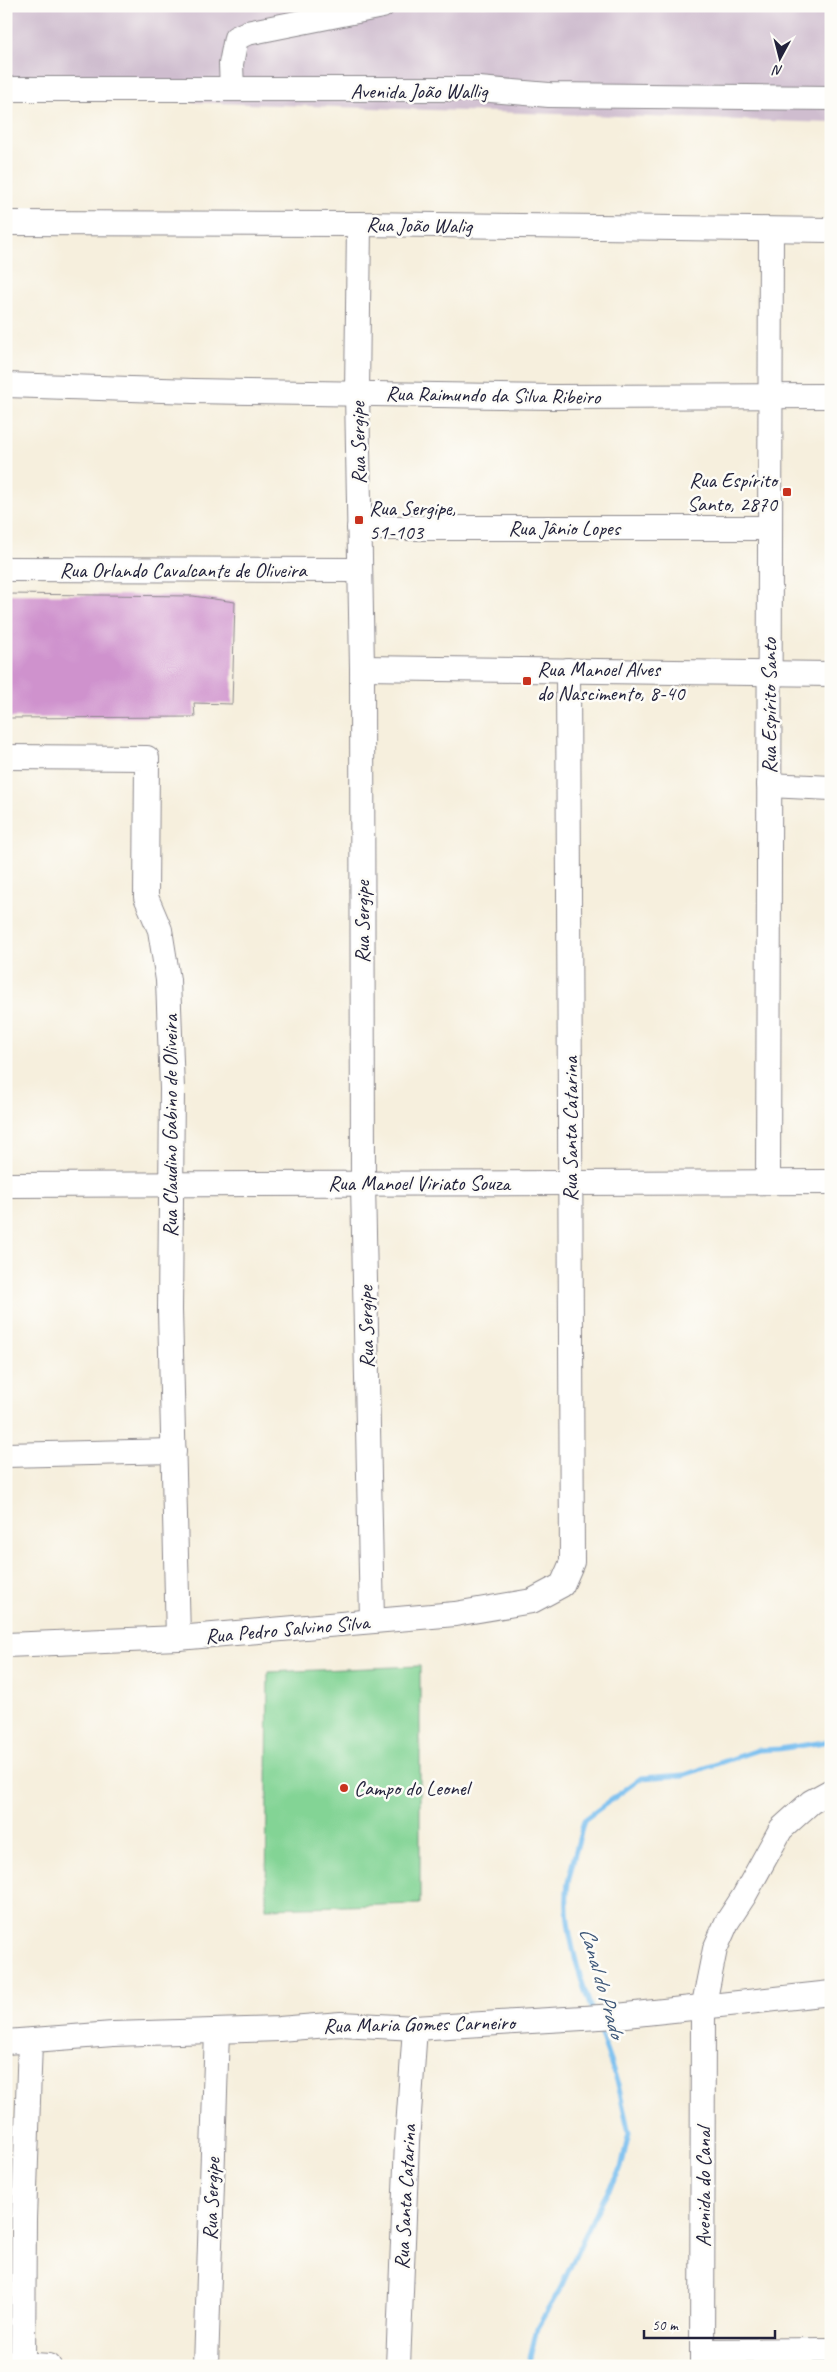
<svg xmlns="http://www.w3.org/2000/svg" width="837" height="2372" font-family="Caveat,sans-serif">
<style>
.industrial{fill:#cfbdcf}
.green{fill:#83d495;stroke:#527b68}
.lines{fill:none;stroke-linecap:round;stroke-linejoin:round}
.stream{stroke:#77beef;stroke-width:5}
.building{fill:#cf92cd}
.minor-casing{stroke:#8c888c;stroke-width:26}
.minor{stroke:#fff;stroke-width:24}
.poi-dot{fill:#c8321e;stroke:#fdfcf7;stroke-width:2}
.labels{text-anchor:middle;stroke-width:5;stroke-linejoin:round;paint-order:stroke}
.street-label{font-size:21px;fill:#22223b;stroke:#fdfcf7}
.poi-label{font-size:21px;fill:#22223b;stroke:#fdfcf7;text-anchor:start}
.water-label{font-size:22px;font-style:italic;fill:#40597a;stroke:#fdfcf7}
</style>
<rect width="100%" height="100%" fill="#fdfcf7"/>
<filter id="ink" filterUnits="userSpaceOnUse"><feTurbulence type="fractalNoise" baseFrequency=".02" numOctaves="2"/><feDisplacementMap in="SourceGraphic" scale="10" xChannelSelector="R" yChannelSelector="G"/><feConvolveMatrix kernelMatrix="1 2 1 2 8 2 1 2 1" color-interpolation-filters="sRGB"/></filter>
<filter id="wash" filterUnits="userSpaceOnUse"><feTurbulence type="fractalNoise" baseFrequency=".0096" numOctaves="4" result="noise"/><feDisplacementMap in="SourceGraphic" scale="20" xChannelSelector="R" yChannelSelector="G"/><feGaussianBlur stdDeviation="1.12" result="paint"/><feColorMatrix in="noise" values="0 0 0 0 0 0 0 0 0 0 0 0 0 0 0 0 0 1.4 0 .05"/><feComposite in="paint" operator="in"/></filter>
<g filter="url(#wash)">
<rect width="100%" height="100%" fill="#f6efdd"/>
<path class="industrial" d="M6,6H831V123L6,96Z"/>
<path class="green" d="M420,1666V1904L266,1908L268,1672Z"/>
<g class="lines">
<g class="stream">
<path d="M592,2011C579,1976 562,1921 568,1883C572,1862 579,1841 584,1820L641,1778L684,1775L758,1750L779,1749L831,1741"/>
<path d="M528,2366L537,2328L560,2289L593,2218L621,2168L629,2133L618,2084L597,2024"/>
</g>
</g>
<g id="blocks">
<path class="building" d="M6,594L193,596L235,602L232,704L194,703L195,717L6,718Z"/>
</g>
</g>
<g filter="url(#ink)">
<use href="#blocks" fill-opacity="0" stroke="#8c888c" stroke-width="1"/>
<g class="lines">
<defs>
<g id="minor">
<path d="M6,89H479L549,95L831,98"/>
<path d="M232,89L231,64L236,38L247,33L382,6"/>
<path d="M6,223L359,224L831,230"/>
<path d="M359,224L357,393L362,668L363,1184L372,1621"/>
<path d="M6,385L193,391L554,397L831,396"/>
<path d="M359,528H770"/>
<path d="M6,569L359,570"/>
<path d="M362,668L831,674"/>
<path d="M6,757L147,758L146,897L160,930L168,980L172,1089L170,1310L178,1638"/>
<path d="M769,785L831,788"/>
<path d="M768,1182L771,230"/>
<path d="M6,1185L831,1182"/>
<path d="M6,1455L174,1451"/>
<path d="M6,1645L178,1638L455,1614L532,1601L562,1585L572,1562L568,670"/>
<path d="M6,2042L113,2034L279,2029L341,2024L415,2028L617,2016L831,1993"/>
<path d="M703,2351L831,2350"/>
<path d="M6,2363L49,2366"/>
<path d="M23,2366L24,2219L30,2041"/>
<path d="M206,2366L217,2031"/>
<path d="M398,2366L407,2142L415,2028"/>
<path d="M702,2366L703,2009L715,1949L727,1922L744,1896L781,1829L811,1802L831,1791"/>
</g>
</defs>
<use href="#minor" class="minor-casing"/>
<use href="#minor" class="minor"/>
</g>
</g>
<g class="poi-dot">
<rect x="782" y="487" width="10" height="10" rx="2.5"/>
<rect x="354" y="515" width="10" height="10" rx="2.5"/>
<rect x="522" y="676" width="10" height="10" rx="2.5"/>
<circle cx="344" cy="1788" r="5"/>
</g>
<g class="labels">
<g class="street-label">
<text x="419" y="98">Avenida João Wallig</text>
<text transform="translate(419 225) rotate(1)" y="7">Rua João Walig</text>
<text transform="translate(493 395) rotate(1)" y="7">Rua Raimundo da Silva Ribeiro</text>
<text transform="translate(358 443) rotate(-91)" y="7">Rua Sergipe</text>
<text x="564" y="535">Rua Jânio Lopes</text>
<text x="183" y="577">Rua Orlando Cavalcante de Oliveira</text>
<text transform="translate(769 706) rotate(-90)" y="7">Rua Espírito Santo</text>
<text transform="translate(362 922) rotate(-90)" y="7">Rua Sergipe</text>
<text transform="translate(170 1126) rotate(-90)" y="7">Rua Claudino Gabino de Oliveira</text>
<text transform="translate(570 1129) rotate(-90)" y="7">Rua Santa Catarina</text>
<text x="419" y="1190">Rua Manoel Viriato Souza</text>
<text transform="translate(366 1327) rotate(-91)" y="7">Rua Sergipe</text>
<text transform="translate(287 1629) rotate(-5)" y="7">Rua Pedro Salvino Silva</text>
<text transform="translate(419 2024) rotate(-1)" y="7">Rua Maria Gomes Carneiro</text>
<text transform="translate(703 2187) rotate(-90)" y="7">Avenida do Canal</text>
<text transform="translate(405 2197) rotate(-87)" y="7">Rua Santa Catarina</text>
<text transform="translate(211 2199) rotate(-88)" y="7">Rua Sergipe</text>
</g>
<g class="poi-label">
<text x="777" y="487" text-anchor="end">Rua Espírito<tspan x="777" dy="24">Santo, 2870</tspan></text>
<text x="369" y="515">Rua Sergipe,<tspan x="369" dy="24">51-103</tspan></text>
<text x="537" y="676">Rua Manoel Alves<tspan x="537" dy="24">do Nascimento, 8-40</tspan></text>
<text x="354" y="1795">Campo do Leonel</text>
</g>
<g class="water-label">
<text transform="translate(603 1982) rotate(74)" y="8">Canal do Prado</text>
</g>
</g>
<rect width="837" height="2372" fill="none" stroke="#fdfcf7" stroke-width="25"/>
<g transform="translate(780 58) rotate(187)" stroke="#fdfcf7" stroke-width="4" paint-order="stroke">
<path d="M0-4L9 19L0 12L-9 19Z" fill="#22223b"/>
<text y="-8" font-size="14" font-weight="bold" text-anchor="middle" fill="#22223b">N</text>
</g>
<path d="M644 2330v8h131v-8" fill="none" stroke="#22223b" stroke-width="2.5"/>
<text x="652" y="2330" font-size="15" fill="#22223b" stroke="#fdfcf7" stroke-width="4" paint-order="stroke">50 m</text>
</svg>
